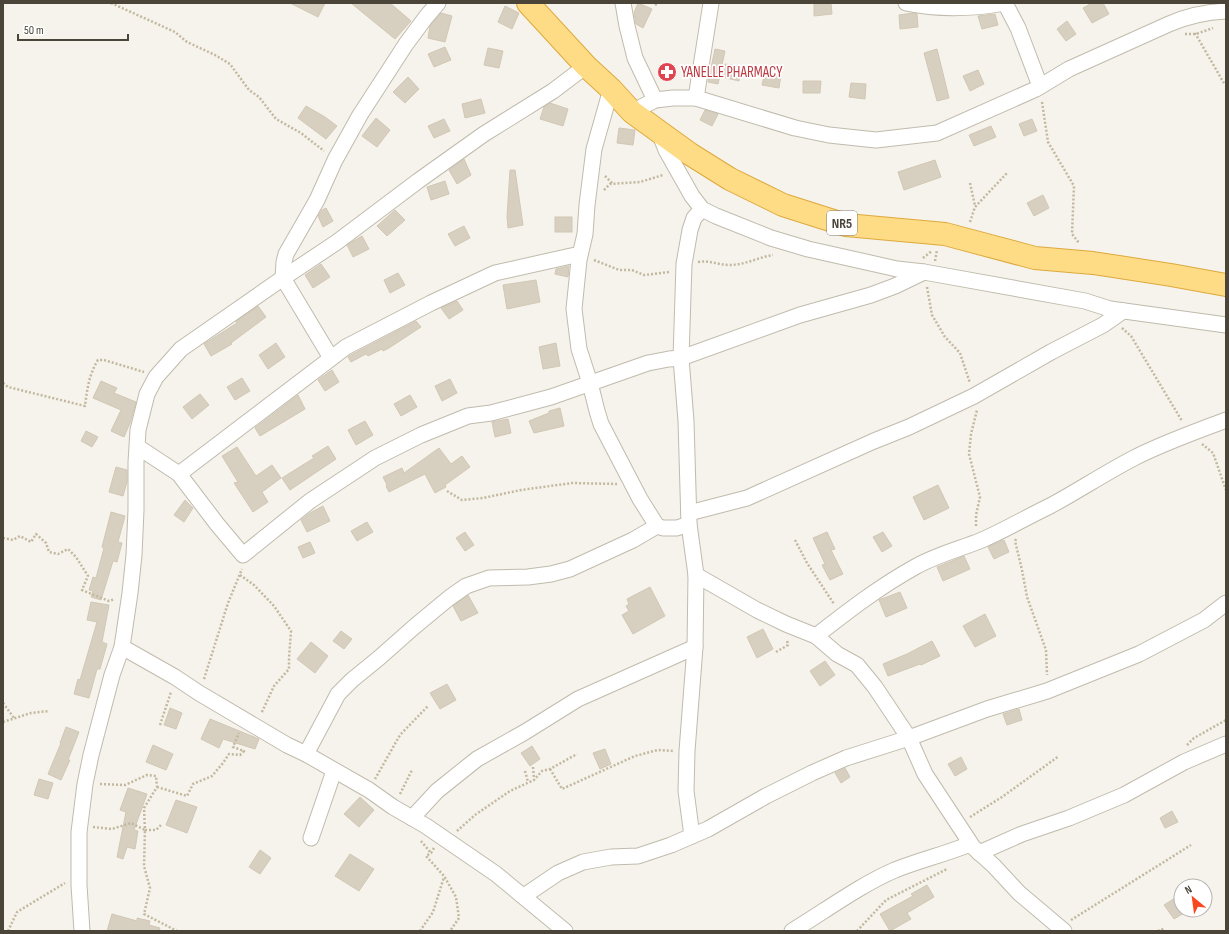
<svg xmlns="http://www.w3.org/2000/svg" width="1229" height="934" font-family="'Sofia Sans Condensed',sans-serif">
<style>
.building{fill:#d7cfc0;stroke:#d2c7b4}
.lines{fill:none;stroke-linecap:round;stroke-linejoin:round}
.minor-casing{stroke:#c1bbad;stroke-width:17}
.trunk-casing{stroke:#dea93d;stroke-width:24}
.path{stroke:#c3b89f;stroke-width:2.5;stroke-dasharray:2 2;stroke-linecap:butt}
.minor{stroke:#fff;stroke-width:15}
.trunk{stroke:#fedc86;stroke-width:22}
.labels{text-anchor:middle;stroke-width:3.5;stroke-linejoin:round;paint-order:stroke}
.shield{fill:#fff;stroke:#807c74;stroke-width:1}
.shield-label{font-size:14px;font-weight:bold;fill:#4a4439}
.health-label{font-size:15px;fill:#be3a42;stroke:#fff;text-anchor:start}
</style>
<rect width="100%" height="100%" fill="#f5f3eb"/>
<g class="building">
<path d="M290,3H325L318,17Z"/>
<path d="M351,3H390L411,21L395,39Z"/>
<path d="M638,3L652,9L643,28L636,24L634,13Z"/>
<path d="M831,3L832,14L814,16V4Z"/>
<path d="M1092,3H1103L1109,14L1092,23L1083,8Z"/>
<path d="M505,6L519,13L512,29L498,22Z"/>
<path d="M441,13L452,16L445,42L428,38L430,26Z"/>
<path d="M913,13L917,14L918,27L900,29L899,15Z"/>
<path d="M995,14L998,25L982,29L978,16Z"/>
<path d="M1067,21L1076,34L1066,41L1057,29Z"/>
<path d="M445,47L451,60L434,67L428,54Z"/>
<path d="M488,48L503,51L499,68L484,65Z"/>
<path d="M715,49L725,51L718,84L708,82Z"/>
<path d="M937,49L949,98L937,101L924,53Z"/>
<path d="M725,64L742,67L739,81L722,77Z"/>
<path d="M978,70L984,84L970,91L963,76Z"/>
<path d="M765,72L781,75L779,88L762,85Z"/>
<path d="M408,77L419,89L405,103L393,92Z"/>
<path d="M803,81H821L820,93H803Z"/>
<path d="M851,83L866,84L865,99L849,97Z"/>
<path d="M481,99L485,113L465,118L462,104Z"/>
<path d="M550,103L568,109L563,126L540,119L544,107Z"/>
<path d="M306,106L325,117L337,126L326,139L298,118Z"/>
<path d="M705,110L718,114L712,126L700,120Z"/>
<path d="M376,118L390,130L377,147L362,136Z"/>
<path d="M444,119L450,131L434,138L428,126Z"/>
<path d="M1032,119L1037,131L1024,136L1019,124Z"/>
<path d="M991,126L996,137L974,146L969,135Z"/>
<path d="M619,128L635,130L633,145L617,143Z"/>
<path d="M464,159L471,175L457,184L449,170Z"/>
<path d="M935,160L941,177L904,190L898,172Z"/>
<path d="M510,170H515L523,225L508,228L507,217Z"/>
<path d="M445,181L449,194L431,200L427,187Z"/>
<path d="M1043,195L1049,208L1034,216L1027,203Z"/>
<path d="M326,208L333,221L323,227L318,216L322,210Z"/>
<path d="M395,210L405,220L387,236L377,226Z"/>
<rect x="555" y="217" width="17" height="15"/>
<path d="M464,226L470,238L455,246L448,234Z"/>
<path d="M362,236L369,249L353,257L347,245Z"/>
<path d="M321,264L330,277L313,288L305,275Z"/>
<path d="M569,266L568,277L555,274L556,269Z"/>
<path d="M398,273L405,285L390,293L384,280Z"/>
<path d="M536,280L540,302L507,309L503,285Z"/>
<path d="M457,301L463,310L449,319L441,308Z"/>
<path d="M258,306L266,317L231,343L232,344L211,356L204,344L237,323L236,321Z"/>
<path d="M416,321L421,327L389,348L383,351L382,349L368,356L366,354L351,362L348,357L351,355Z"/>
<path d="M276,343L285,357L268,369L259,355Z"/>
<path d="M556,343L560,366L543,369L539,347Z"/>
<path d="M332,370L339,382L325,391L318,380Z"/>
<path d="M242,378L250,391L235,400L227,387Z"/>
<path d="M450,379L457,393L442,401L435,386Z"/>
<path d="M101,381L117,388L114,393L136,402L130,423L124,437L111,431L121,410L93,398Z"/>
<path d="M200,394L209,405L192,419L183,407Z"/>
<path d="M298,395L305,409L260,436L255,428Z"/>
<path d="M410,395L417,407L401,416L394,404Z"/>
<path d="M560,408L564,426L534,433L529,421L549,413V411Z"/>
<path d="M508,419L511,433L495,437L492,422Z"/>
<path d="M365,421L373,435L356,445L348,430Z"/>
<path d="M86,431L98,437L92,447L81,441Z"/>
<path d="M328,446L336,459L290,490L282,478L314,458L312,456Z"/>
<path d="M237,447L256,476L272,465L281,478L262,492L268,502L253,512L234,483L238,482L222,456Z"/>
<path d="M439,448L451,464L462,456L470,467L445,485L446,487L435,493L425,474L389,492L386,486L387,485L383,477L402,468L404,473Z"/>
<path d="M116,467L127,470V482L123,496L109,492Z"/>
<path d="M938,485L949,508L924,520L913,497Z"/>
<path d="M185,500L193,508L184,522L174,515Z"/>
<path d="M323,506L330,521L307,532L301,520L310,513Z"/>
<path d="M111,512L125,516L118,542L122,543L117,562L113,561L101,600L91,597L93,591L89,590L93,577L96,578L104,548L102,547Z"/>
<path d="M367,522L373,532L357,541L351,531Z"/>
<path d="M465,532L474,545L465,551L456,538Z"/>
<path d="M827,532L835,549L831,550L843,574L830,580L822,565L825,564L813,538Z"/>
<path d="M883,532L892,546L882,552L873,537Z"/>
<path d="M1004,540L1009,552L994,559L988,547Z"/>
<path d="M310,542L315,553L303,558L298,547Z"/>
<path d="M964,556L970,569L943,581L937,567Z"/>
<path d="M650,587L665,616L633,634L622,615L629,611L626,606L629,604L627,599Z"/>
<path d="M900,592L907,608L886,617L879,600Z"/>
<path d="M468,595L478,613L461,621L453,606Z"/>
<path d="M91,602L109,605L102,642L107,644L100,669H97L89,698L74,694L78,679L80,680L97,622L87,620Z"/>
<path d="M985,614L996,636L975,647L963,626Z"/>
<path d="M763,629L773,649L757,658L747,637Z"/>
<path d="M341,631L352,639L344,649L333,641Z"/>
<path d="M932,641L940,656L921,665L920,664L888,676L883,664L907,654Z"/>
<path d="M311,642L328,656L315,673L297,659Z"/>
<path d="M825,661L835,675L820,686L810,671Z"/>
<path d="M447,684L456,700L440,709L430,693Z"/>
<path d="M170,708L182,713L176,729L164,725Z"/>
<path d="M1019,709L1022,720L1007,725L1003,714Z"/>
<path d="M210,719L259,739L255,749L223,739L219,748L201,739Z"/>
<path d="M66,727L79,732L68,760H70L61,780L48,774L61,743H60Z"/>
<path d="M153,745L173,754L166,770L146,762Z"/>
<path d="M532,746L540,759L530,766L521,753Z"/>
<path d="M605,749L611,764L600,769L593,753Z"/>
<path d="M961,757L967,769L955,776L948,764Z"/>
<path d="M845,768L850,777L841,783L835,773Z"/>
<path d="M39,779L53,783L48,799L34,795Z"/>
<path d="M128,788L147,794L134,830L138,831L135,849L127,847L123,859L117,857L126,812L120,810Z"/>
<path d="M360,797L374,810L359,827L344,814Z"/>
<path d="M176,800L197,807L187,833L166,825Z"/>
<path d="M1172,811L1178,822L1165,828L1160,818Z"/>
<path d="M260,850L271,858L260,874L249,867Z"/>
<path d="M350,854L374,869L359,891L335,876Z"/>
<path d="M927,885L934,897L907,913L911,919L890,931L880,914L913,896L911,894Z"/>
<path d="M1175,898L1184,913L1174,919L1164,905Z"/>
<path d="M112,914L137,921V918L150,921L149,925L160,928L159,931H107Z"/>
</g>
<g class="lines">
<defs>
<g id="minor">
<path d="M623,3L627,26L635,58L655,100"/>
<path d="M906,3C939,10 971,9 1005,3"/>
<path d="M1005,3L1018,28L1040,86"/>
<path d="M611,89L594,149L587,205L585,234L579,260L574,309L579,349L590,383L597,411L601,424L640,499L657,526L663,528H677L689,524"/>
<path d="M696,98L711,3"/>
<path d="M632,112L655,100L673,98H696L795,128L829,135L876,140L937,133L1036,89L1069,69L1169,24C1187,16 1206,12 1226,11"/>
<path d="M659,132L666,150L692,196L702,209L716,216L771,238L808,249L897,269L924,272L1085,301L1110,309L1226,325"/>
<path d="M331,358L283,278L284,262L286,254L317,200L335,160L360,115L406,44L426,17L438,3"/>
<path d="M138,447L179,474L217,524L243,555L310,501L375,458L421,435L468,416L491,413L551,397L648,363L669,359L681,358L800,315L871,295L895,286L924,272"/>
<path d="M179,474L346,347L431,303L495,273L580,254"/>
<path d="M689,513L747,498L874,441L909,427L974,396L1051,352L1103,325L1123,311"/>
<path d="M696,575L757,610L786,624L816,636L837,654L857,665L875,687L909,738L925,774L973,847L994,866L1019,893L1064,931"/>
<path d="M816,636C848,611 879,587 915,567C936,555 960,549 982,540C1005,530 1027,517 1050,506C1078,491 1105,473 1134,458C1163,443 1195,432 1226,420"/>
<path d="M122,647L175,677L199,693L287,745L306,754L369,790L393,807L426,826L496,874L565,931"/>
<path d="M306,754L338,694L352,680L379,658L414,627L449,598L466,586L489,578L528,577L551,574L570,569L633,540L657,526"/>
<path d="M412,818L437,791L477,759L525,732L578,699L695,647"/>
<path d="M692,836L686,791L687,751L695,647L696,575L689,524L686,421L681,358L684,264L690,230L694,218L702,209"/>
<path d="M311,838L334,771"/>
<path d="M979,853L1022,834L1069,818L1124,795L1184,762L1226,744"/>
<path d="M524,896L558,873L583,862L611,857L638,856L671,845L708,829L766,796L812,773L846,758L909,738L987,709L1047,691L1139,654L1204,620L1226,603"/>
<path d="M82,931L79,885V832L85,784L91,755L112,675L122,647L130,593L134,555L136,510V462L138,430L147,394L156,377L181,349L283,278L337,242L418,181L484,134L553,91L586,66"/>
<path d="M792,931C825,911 860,885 895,870C920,860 946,854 970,844"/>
</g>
<path id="trunk" d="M528,3L586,66L611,89L632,112L690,154L730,179L783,205L846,225L945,234L1035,258L1093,263L1171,275L1226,285"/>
</defs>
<use href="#minor" class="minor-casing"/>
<use href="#trunk" class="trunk-casing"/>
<g class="path">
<path d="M111,3L175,32L187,42L215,55L230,64L249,90L259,97L276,119L301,133L324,151"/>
<path d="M655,5L658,3"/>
<path d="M1195,33L1225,85"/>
<path d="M1185,34H1196L1213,28"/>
<path d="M1042,102L1048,142L1074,186L1072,234L1079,243"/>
<path d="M605,176L613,184"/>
<path d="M970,183L975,206"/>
<path d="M604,190L610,184L640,182L663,175"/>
<path d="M970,222L975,207L1007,173"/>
<path d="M923,258L932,251"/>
<path d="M594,260L619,270H632L644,275L669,272"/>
<path d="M935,261L937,250"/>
<path d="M698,262C710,260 718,265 730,265C745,265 759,257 773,255"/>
<path d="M927,287L932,315L945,337L960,353L970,383"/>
<path d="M1122,328L1131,336L1182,421"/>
<path d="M3,383L8,387L85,406C87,390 89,374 98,360H104L144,372"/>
<path d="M1202,444L1213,453L1226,490"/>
<path d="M447,491L462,500L483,498L521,490L572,483L617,484"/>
<path d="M976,526V515L980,497L969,454L971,434L977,410"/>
<path d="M3,538L13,540L20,536L31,542L36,534L46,543L49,552L58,554L68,549L76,557L88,576L82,590L109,601L115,599"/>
<path d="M1016,539L1015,541L1022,570L1027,597L1046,650L1047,675"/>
<path d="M795,540L807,563L834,604"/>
<path d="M240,575L254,585L274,606L291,631L289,658V669L274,686L261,714"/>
<path d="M776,652L788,645L787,640"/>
<path d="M204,679L228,603L242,569"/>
<path d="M3,703L14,718"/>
<path d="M3,722L31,713L49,711"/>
<path d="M160,725L171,692"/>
<path d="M1187,745L1194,738L1226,720"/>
<path d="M533,767L534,779"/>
<path d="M550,769L562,789L635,756L658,750L674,751"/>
<path d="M525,771L528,782"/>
<path d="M375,779L400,735L428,706"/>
<path d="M100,784L125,785L147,775L156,776L157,787L144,808L145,830H156L162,824"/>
<path d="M157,787L187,796L193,784L212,776L223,763L229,754L240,755L244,751L233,747L239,733"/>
<path d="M400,794L412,770"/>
<path d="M970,817L1002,797L1059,756"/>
<path d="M93,827L112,829L131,823L145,830L144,866L150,888L144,914L177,931"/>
<path d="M457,831L475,815L510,791L534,780L542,771L550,769L577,754"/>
<path d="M421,841L431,853"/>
<path d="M434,848L431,853L426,856L444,876L456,897L459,918L450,931"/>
<path d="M1071,920L1191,845"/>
<path d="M8,931L17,912L65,883"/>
<path d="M420,931L433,912L444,877"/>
<path d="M857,931L886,900L947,869"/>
<path d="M1158,931L1162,929L1163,931"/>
</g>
<use href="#minor" class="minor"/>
<use href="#trunk" class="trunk"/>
</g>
<defs>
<symbol id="pharmacy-disc" viewBox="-11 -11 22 22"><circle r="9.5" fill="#e0444e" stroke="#fff"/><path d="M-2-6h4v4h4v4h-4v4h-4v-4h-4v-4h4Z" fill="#fff"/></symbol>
</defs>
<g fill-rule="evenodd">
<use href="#pharmacy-disc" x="656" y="61" width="22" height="22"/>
</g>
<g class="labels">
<rect class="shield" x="827" y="211" width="30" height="24" rx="3"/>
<g class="shield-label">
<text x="842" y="228">NR5</text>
</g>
<g class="health-label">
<text x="681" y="77">YANELLE PHARMACY</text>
</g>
</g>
<rect width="1229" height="934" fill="none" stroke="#4a4439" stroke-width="8"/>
<g transform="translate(1193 898) rotate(331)"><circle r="19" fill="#ffffff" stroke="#b7b4b0"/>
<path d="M0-3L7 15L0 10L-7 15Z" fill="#f9481f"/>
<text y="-6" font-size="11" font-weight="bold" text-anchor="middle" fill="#4a4439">N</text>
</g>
<path d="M18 34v6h110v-6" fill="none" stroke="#4a4439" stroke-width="2"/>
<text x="24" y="34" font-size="12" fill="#4a4439" stroke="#ffffff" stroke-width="3" paint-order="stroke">50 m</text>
</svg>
